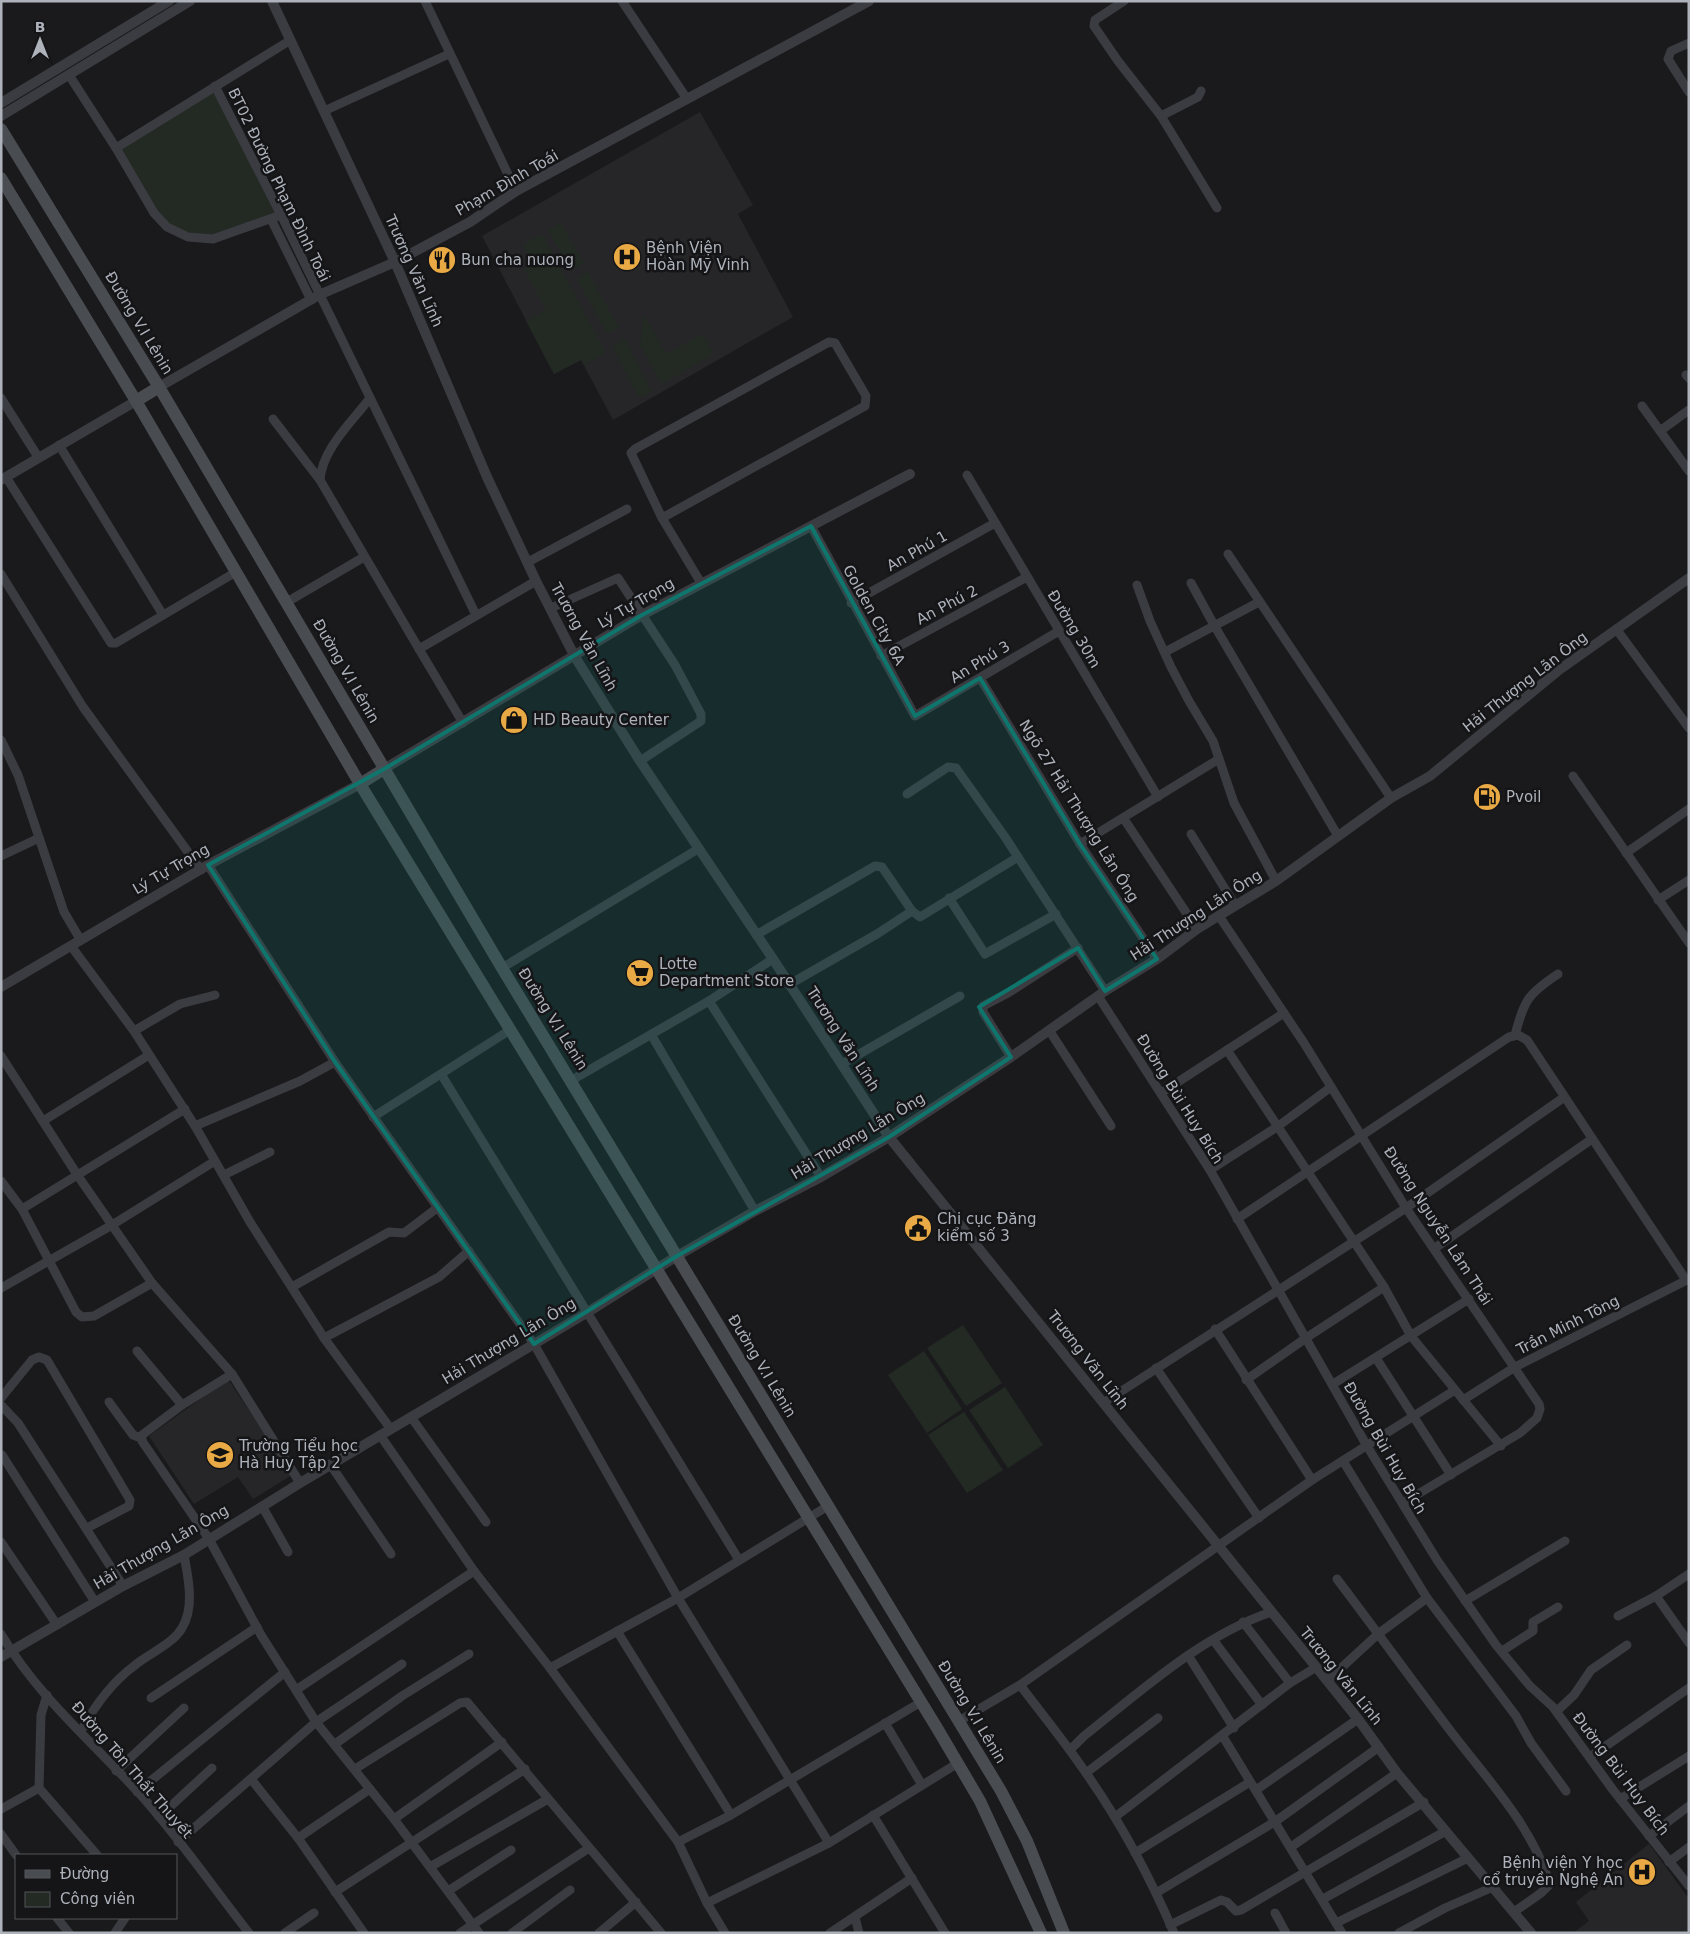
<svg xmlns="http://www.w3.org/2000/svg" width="1690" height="1934" font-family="'DejaVu Sans',sans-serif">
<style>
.built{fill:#262629}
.green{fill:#222a23}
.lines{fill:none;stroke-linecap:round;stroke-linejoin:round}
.minor{stroke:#3b3c41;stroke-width:9}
.tertiary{stroke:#3b3c41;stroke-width:10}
.secondary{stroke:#494c51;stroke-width:12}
.marked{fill:#0f766e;fill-opacity:0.2;stroke:#0f766e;stroke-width:4;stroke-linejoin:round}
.labels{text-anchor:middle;stroke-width:5;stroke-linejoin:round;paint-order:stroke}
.street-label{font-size:15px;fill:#adb2bb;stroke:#151517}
.poi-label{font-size:15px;fill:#adb2bb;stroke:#151517;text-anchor:start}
</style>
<rect width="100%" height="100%" fill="#1a1a1c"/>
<g class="built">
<path d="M700,112L753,205L738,214L793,317L613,420L581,360L554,374L482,236Z"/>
<path d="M228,1379L292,1475L253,1499L238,1477L194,1504L149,1436Z"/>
<path d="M1649,1844L1689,1899V1933H1573L1589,1921L1576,1902Z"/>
</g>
<g class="green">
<path d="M215,86L281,215L213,239L167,227L116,148Z"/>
<path d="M561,223L584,263L571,270L548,230Z"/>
<path d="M542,234L606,353L584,365L581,360L554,374L526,321L546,310L524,268L533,263L523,244Z"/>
<path d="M588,272L619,328L607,334L577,279Z"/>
<path d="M644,314L666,354L703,334L714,354L662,384L640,345Z"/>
<path d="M625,339L652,392L639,398L612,346Z"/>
<path d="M963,1325L1002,1383L966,1406L927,1348Z"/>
<path d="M924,1351L962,1409L927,1433L888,1375Z"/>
<path d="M1005,1387L1043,1445L1008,1468L969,1410Z"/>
<path d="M964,1412L1003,1470L967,1493L928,1435Z"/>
</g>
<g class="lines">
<g class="minor">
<path d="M425,1L516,191"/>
<path d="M622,1L687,99"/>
<path d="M1124,1L1095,20L1094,26L1118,61L1161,116L1217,208"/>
<path d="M1689,43L1671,51L1668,59L1689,92"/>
<path d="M69,75L116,148L154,213L167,227L188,237L213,239L281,215"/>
<path d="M215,86L281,215L476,615"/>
<path d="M324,111L449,54"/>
<path d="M1161,116L1198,97L1201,91"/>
<path d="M116,148L289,41"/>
<path d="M271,219L311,300"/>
<path d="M1686,375L1689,378"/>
<path d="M1,398L38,457"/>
<path d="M1642,406L1689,471"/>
<path d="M273,419L320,480L419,649L536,581"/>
<path d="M1660,431L1689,410"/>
<path d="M59,445L163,615"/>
<path d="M967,475L1158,797"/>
<path d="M6,477L111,643H116L236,572"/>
<path d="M320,480C322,449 352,422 370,398"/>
<path d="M662,518L865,406L866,396L835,343L829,342L635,449L631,453L662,518L701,583"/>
<path d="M811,526L915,716L1059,631"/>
<path d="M1228,554L1391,798"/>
<path d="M528,562L627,509"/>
<path d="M1,574L83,707L201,870"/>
<path d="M1191,583L1214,625L1338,836"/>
<path d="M1137,585L1150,621L1171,667L1189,701L1213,741L1234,803L1276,881"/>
<path d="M287,602L364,557"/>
<path d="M851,603L995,523"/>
<path d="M551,608L618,578L675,665L701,714V721L640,761"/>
<path d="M1617,630L1689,728"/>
<path d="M419,649L463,723"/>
<path d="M1165,652L1259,602"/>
<path d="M881,656L1027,577"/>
<path d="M980,678L1080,844L1157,959"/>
<path d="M1,740L18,775L64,912L80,939"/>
<path d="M1573,776L1689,943"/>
<path d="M907,794L948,767L956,768L1005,837L1105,991"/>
<path d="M1124,819L1197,929"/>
<path d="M1191,834L1235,905"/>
<path d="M1080,844L1219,759"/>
<path d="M1626,853L1689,809"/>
<path d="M1,856L39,838"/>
<path d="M208,865L335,1062L534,1344L678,1598L829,1843"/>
<path d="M949,898L985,954L1056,914"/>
<path d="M1658,900L1689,880"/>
<path d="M1219,916L1304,1043L1406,1208L1539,1404L1540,1409L1537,1418L1520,1433L1403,1503"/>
<path d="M756,935L875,866L882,867L912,911L920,917L1018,857"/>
<path d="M71,946L134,1031L195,1126L250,1222L324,1338L390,1428"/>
<path d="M502,968L698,849"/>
<path d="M790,984L877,934L912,911"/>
<path d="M1098,996L1210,1170L1367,1446L1437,1560L1496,1645L1530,1686L1553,1707L1613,1790L1689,1886"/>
<path d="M709,1001L821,1177"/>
<path d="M1049,1030L1111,1126"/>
<path d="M134,1031L180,1004L215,995"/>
<path d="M1515,1035C1524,1000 1528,994 1558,974"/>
<path d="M652,1036L755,1211"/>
<path d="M1227,1050L1384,1287L1411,1336L1501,1446"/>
<path d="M1,1056L78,1176L152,1283L232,1374L300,1483"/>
<path d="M1011,1057L983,1012V1006L1008,993L1078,948"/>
<path d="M842,1064L960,996"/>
<path d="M441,1074L739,1560"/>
<path d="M572,1080L709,1001L773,959"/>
<path d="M1161,1093L1284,1013"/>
<path d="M373,1117L510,1030"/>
<path d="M43,1121L149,1055"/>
<path d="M195,1126L300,1081L335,1062"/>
<path d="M1210,1170L1277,1127L1331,1087"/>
<path d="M224,1175L270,1152"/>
<path d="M1,1181L22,1209L76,1312L82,1317L94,1316L152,1283"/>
<path d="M22,1209L185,1109"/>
<path d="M1237,1219L1509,1037L1518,1035L1527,1040L1686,1280"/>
<path d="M1435,1248L1592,1139"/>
<path d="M292,1287L389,1232L404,1233L437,1208"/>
<path d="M1,1288L112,1225L215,1161"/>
<path d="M1215,1329L1312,1480"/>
<path d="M324,1338L439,1277L469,1251"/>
<path d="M137,1351L182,1405"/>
<path d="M1376,1358L1451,1475"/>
<path d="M1156,1368L1259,1518"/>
<path d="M232,1374L182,1405L142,1435V1441L209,1539L261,1635L316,1722L394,1819L479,1933"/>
<path d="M1246,1380L1306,1338L1384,1287"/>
<path d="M1333,1384L1469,1299"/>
<path d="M1,1398L32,1360L39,1357L47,1360L130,1500L129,1506L87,1528"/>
<path d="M1463,1400L1515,1367L1689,1279"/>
<path d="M109,1402L133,1435L141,1438"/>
<path d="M1103,1403L1406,1208L1563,1098"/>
<path d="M1,1405L18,1423L123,1586"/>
<path d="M411,1417L486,1522"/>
<path d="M380,1435L474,1571L550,1668L678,1842L707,1903L725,1933"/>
<path d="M2,1455L95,1602"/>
<path d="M1343,1461L1427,1598L1516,1716L1531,1743L1566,1791"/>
<path d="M330,1464L391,1554"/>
<path d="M262,1506L288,1552"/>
<path d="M1,1542L57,1625"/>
<path d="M1337,1579C1375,1629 1411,1679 1449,1729C1486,1778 1531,1824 1550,1884L1541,1893L1514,1912"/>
<path d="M1656,1596L1689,1643"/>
<path d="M1465,1601L1565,1541"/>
<path d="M1618,1616L1656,1596L1689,1574"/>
<path d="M1243,1622L1290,1683"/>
<path d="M617,1631L731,1815"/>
<path d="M1,1634C36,1694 92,1742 138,1792C178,1836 212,1886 249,1933"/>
<path d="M1214,1641L1262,1705"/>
<path d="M1502,1651L1533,1631V1622L1558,1607"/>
<path d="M1189,1657L1234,1728"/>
<path d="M550,1668L678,1598L828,1506"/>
<path d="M1327,1681L1378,1634L1427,1598"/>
<path d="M1020,1685C1042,1714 1065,1742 1086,1773C1121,1823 1150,1877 1174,1933"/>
<path d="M296,1690L474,1571"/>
<path d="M47,1695L41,1715L39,1788L97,1855"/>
<path d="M151,1698L257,1627"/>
<path d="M1557,1711L1574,1695L1591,1670L1627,1645"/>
<path d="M959,1721L1020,1685L1312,1480L1455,1390"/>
<path d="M885,1723L922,1785"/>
<path d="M81,1731C94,1707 111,1683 134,1666C148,1654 173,1644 182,1628C195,1607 188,1577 184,1555"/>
<path d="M1222,1735L1342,1933"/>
<path d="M335,1744L402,1696L469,1654"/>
<path d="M1070,1750L1084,1736C1141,1691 1201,1636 1271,1612"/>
<path d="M1590,1757L1689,1688"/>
<path d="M355,1769L460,1703L467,1702L661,1933"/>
<path d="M116,1771L184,1708"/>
<path d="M1086,1773L1158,1718"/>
<path d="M251,1779L298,1838L364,1933"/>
<path d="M1256,1790L1358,1719"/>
<path d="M137,1792L285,1672"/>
<path d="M1620,1799L1689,1756"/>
<path d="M1,1809L39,1788"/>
<path d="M873,1815L945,1933"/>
<path d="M159,1817L212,1768"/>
<path d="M1115,1817L1290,1683L1315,1668"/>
<path d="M394,1819L502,1742"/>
<path d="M1,1834L16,1855"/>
<path d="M1649,1836L1689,1806"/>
<path d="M298,1838L370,1789"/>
<path d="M178,1842L316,1722L402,1664"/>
<path d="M678,1842L731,1815L921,1702"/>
<path d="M1291,1847L1397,1773"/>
<path d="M1135,1853L1250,1782"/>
<path d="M1669,1862L1689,1847"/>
<path d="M430,1867L548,1799"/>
<path d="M448,1891L511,1850"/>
<path d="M335,1892L525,1769"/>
<path d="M1156,1893L1276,1821L1379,1747"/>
<path d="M1323,1899L1446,1831"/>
<path d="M707,1903L829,1843L958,1763"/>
<path d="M1275,1913L1286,1933"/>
<path d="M855,1917L859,1933"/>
<path d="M57,1918L69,1933"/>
<path d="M1336,1923L1468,1858"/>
<path d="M1170,1925L1221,1900L1227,1902L1236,1911L1241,1910L1424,1802"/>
<path d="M115,1933L125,1918"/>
<path d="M285,1933L314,1913"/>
<path d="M460,1933L589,1848"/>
<path d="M512,1933L570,1890"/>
<path d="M599,1933L636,1902"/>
<path d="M830,1933L912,1878"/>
<path d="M1399,1933L1445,1908L1493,1887"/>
</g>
<g class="tertiary">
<path d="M272,1L395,262L487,477L536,581L575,657L640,761L773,959L889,1137L1358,1719L1397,1773L1531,1933"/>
<path d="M1,103L169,1"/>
<path d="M1,116L190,1"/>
<path d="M159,387L319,295L395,262L470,222L516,191L869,1"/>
<path d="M1,480L136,401"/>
<path d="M384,769L642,615L910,474"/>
<path d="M1,987L208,865L360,784"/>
<path d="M1,1657L123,1586L184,1555L300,1483L588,1312L677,1256L755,1211L821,1177L889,1137L1011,1057L1105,991L1157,959L1197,929L1276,881L1391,798L1430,776L1559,670L1689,578"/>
</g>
<g class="secondary">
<path d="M1,129L159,387L502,968L1001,1791L1027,1841L1064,1933"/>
<path d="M1,178L136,401L360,784L937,1728L980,1801L1041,1933"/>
<path d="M136,401L159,387"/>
<path d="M360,784L384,769"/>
</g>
</g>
<path class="marked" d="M811,526L915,716L980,678L1080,844L1157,959L1105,991L1078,948L979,1007L1011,1057L889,1137L677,1256L534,1344L335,1062L208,865L384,769L642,615Z"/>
<defs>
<symbol id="hospital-disc" viewBox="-11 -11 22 22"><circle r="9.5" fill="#e9aa45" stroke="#151517"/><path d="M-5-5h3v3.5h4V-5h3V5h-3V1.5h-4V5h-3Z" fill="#111"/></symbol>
<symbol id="restaurant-disc" viewBox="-11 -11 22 22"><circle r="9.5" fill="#e9aa45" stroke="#151517"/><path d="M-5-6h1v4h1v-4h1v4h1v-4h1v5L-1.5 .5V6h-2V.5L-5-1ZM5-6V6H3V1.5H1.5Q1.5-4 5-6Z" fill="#111"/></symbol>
<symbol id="shop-disc" viewBox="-11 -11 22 22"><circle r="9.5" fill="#e9aa45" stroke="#151517"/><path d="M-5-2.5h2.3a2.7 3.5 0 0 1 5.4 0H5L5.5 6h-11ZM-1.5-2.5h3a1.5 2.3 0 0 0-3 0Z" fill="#111"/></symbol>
<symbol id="fuel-disc" viewBox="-11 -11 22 22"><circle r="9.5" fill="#e9aa45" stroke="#151517"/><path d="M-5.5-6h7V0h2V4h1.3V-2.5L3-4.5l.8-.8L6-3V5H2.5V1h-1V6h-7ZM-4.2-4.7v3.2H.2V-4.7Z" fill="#111"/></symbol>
<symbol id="supermarket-disc" viewBox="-11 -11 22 22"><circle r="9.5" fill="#e9aa45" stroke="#151517"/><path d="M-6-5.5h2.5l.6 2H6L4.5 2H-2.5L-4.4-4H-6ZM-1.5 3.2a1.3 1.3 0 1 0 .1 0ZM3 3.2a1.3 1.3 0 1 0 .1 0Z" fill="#111"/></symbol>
<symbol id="civic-disc" viewBox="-11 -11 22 22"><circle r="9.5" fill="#e9aa45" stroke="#151517"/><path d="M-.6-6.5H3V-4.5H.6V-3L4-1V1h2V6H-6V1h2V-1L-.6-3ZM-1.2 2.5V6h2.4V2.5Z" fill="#111"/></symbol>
<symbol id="school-disc" viewBox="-11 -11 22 22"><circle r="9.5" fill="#e9aa45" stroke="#151517"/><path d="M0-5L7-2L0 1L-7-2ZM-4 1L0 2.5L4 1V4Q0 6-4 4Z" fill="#111"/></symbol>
</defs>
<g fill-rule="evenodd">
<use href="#hospital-disc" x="611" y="241" width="32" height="32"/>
<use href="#restaurant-disc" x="426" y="244" width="32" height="32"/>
<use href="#shop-disc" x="498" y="704" width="32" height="32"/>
<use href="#fuel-disc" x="1471" y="781" width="32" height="32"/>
<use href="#supermarket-disc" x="624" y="957" width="32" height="32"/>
<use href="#civic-disc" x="902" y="1212" width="32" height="32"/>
<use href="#school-disc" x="204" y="1439" width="32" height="32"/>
<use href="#hospital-disc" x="1626" y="1856" width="32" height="32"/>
</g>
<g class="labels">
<g class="street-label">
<text transform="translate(507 183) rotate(-30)" y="5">Phạm Đình Toái</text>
<text transform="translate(279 185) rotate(64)" y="5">BT02 Đường Phạm Đình Toái</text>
<text transform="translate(414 271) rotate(66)" y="5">Trương Văn Lĩnh</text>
<text transform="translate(139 323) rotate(59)" y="5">Đường V.I Lênin</text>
<text transform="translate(917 551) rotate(-29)" y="5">An Phú 1</text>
<text transform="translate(636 603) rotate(-30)" y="5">Lý Tự Trọng</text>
<text transform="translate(947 605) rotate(-28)" y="5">An Phú 2</text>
<text transform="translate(874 615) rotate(61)" y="5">Golden City 6A</text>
<text transform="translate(1074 629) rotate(59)" y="5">Đường 30m</text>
<text transform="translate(584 637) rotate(61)" y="5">Trương Văn Lĩnh</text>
<text transform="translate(980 662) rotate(-31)" y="5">An Phú 3</text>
<text transform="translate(346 671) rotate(60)" y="5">Đường V.I Lênin</text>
<text transform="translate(1525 682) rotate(-38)" y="5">Hải Thượng Lãn Ông</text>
<text transform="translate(1079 811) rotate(58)" y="5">Ngõ 27 Hải Thượng Lãn Ông</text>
<text transform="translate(171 869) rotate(-30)" y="5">Lý Tự Trọng</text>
<text transform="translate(1196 915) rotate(-33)" y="5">Hải Thượng Lãn Ông</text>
<text transform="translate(553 1019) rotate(58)" y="5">Đường V.I Lênin</text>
<text transform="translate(843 1039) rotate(57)" y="5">Trương Văn Lĩnh</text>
<text transform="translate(1180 1099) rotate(58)" y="5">Đường Bùi Huy Bích</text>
<text transform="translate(858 1136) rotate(-31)" y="5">Hải Thượng Lãn Ông</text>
<text transform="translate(1438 1226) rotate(57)" y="5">Đường Nguyễn Lâm Thái</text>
<text transform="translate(1568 1325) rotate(-27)" y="5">Trần Minh Tông</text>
<text transform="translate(509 1341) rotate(-31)" y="5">Hải Thượng Lãn Ông</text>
<text transform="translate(1088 1360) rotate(52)" y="5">Trương Văn Lĩnh</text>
<text transform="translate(762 1366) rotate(59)" y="5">Đường V.I Lênin</text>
<text transform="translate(1385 1448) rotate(60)" y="5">Đường Bùi Huy Bích</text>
<text transform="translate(161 1547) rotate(-30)" y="5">Hải Thượng Lãn Ông</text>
<text transform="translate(1341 1676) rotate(51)" y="5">Trương Văn Lĩnh</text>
<text transform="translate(972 1712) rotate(59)" y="5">Đường V.I Lênin</text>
<text transform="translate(132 1770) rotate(49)" y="5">Đường Tôn Thất Thuyết</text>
<text transform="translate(1621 1774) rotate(53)" y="5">Đường Bùi Huy Bích</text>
</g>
<g class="poi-label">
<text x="646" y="253">Bệnh Viện<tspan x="646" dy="17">Hoàn Mỹ Vinh</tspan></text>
<text x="461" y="265">Bun cha nuong</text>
<text x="533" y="725">HD Beauty Center</text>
<text x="1506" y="802">Pvoil</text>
<text x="659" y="969">Lotte<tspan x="659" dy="17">Department Store</tspan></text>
<text x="937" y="1224">Chi cục Đăng<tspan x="937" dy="17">kiểm số 3</tspan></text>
<text x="239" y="1451">Trường Tiểu học<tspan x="239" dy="17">Hà Huy Tập 2</tspan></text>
<text x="1623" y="1868" text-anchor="end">Bệnh viện Y học<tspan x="1623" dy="17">cổ truyền Nghệ An</tspan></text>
</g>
</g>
<rect width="1690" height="1934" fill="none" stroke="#adb2bb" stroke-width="5"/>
<rect x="15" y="1854" width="162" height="65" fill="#151517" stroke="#525459"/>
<rect x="25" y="1870" width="25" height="8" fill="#494c51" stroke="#525459"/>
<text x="60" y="1879" font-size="15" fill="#adb2bb">Đường</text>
<rect x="25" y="1892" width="25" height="15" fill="#222a23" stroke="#525459"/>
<text x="60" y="1904" font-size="15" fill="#adb2bb">Công viên</text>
<g transform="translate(40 40)" stroke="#151517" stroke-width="4" paint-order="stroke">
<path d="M0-4L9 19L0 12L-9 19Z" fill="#adb2bb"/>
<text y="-8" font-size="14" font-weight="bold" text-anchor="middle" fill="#adb2bb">B</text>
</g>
</svg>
